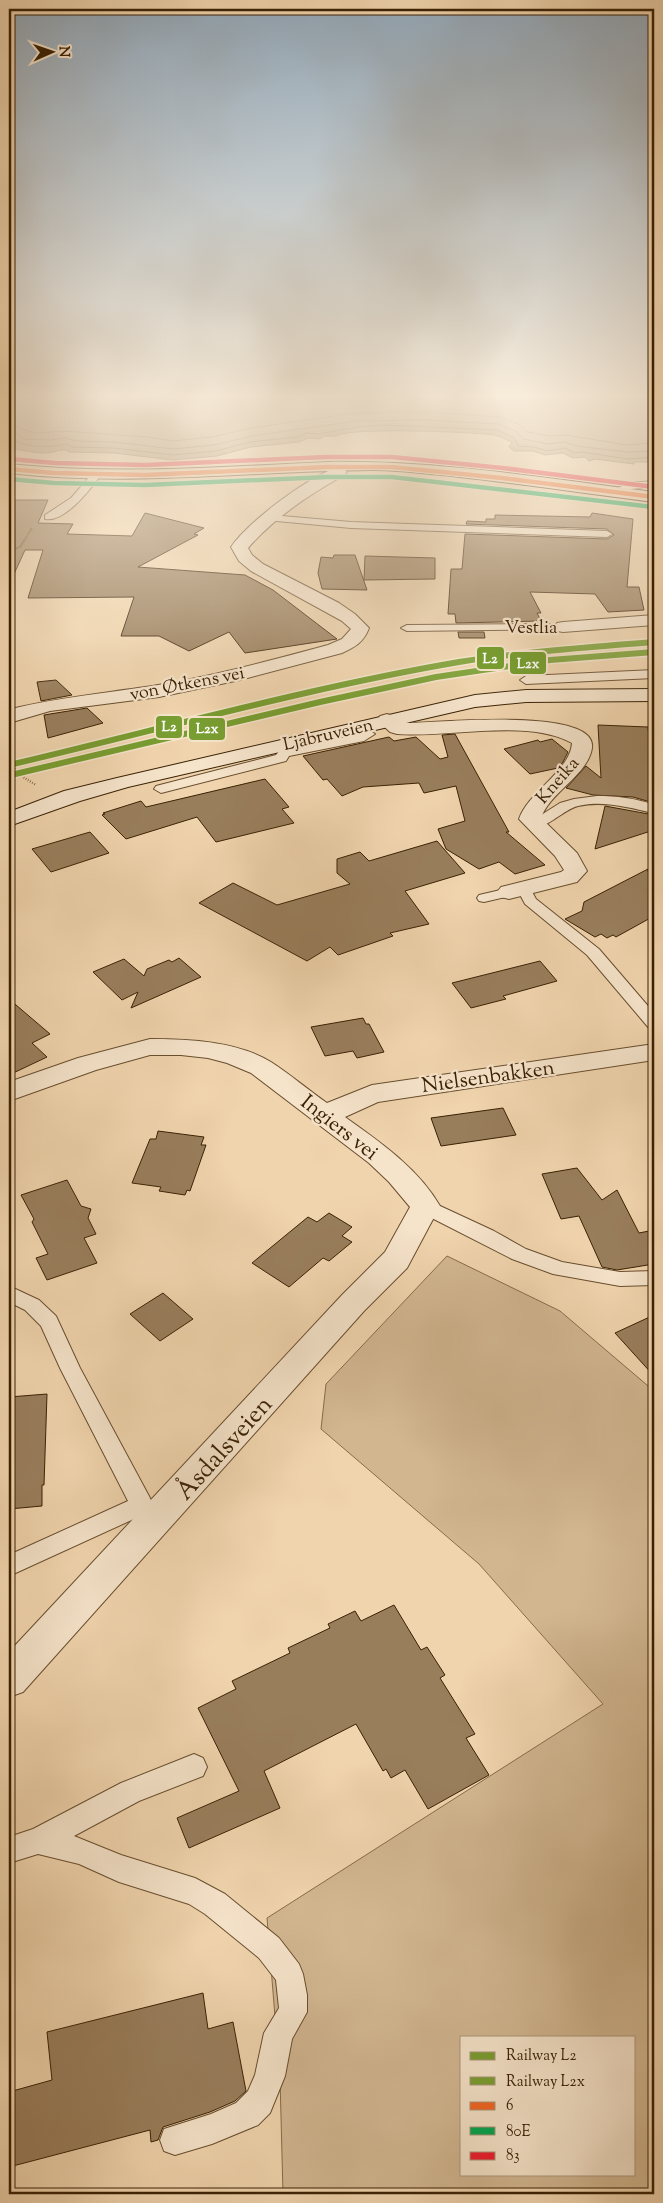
<svg xmlns="http://www.w3.org/2000/svg" width="663" height="2203" font-family="'Sorts Mill Goudy',serif">
<style>
.green{fill:#d1b690;stroke:#866c4a;fill-rule:evenodd}
.water{fill:#b29774;stroke:#826847}
.lines{fill:none;stroke-linecap:round;stroke-linejoin:round}
.shore{stroke:#765c3c;stroke-width:1}
.building{fill:#997e5c;stroke:#3a2104}
.lane-casing{stroke:#684e2e;stroke-width:2}
.street-casing{stroke:#684e2e;stroke-width:2}
.secondary-casing{stroke:#3a2104;stroke-width:2}
.highway-casing{stroke:#3a2104;stroke-width:2}
.path-far1{stroke:#3a2104;stroke-width:2;stroke-dasharray:0.5 1;stroke-linecap:butt}
.path{stroke:#3a2104;stroke-width:2.5;stroke-dasharray:0.5 2;stroke-linecap:butt}
.lane{fill:#f5e3ca;fill-rule:evenodd}
.street{fill:#f5e3ca;fill-rule:evenodd}
.secondary{fill:#f5e3ca;fill-rule:evenodd}
.highway{fill:#f0d4ad;fill-rule:evenodd}
.bus-1-casing{stroke:#f5e3ca;stroke-width:6}
.bus-2-casing{stroke:#f5e3ca;stroke-width:6}
.bus-3-casing{stroke:#f5e3ca;stroke-width:6}
.bus-1{stroke:#f26522;stroke-width:4.5}
.bus-2{stroke:#00a651;stroke-width:4.5}
.bus-3{stroke:#ed1b2f;stroke-width:4.5}
.rail-1-casing{stroke:#f5e3ca;stroke-width:9}
.rail-2-casing{stroke:#f5e3ca;stroke-width:9}
.rail-1{stroke:#789d30;stroke-width:6}
.rail-2{stroke:#789d30;stroke-width:6}
.labels{text-anchor:middle;stroke-width:4.5;stroke-linejoin:round;paint-order:stroke}
.far-street-label{font-size:18px;fill:#3a2104;stroke:#f5e3ca}
.street-label{font-size:21px;fill:#3a2104;stroke:#f5e3ca}
.near-street-label{font-size:25px;fill:#3a2104;stroke:#f5e3ca}
.line-badge{stroke:#f5e3ca;stroke-width:2}
.badge-label{font-size:14px;text-anchor:middle;font-weight:bold;fill:#fff}
</style>
<rect width="100%" height="100%" fill="#f0d4ad"/>
<filter id="stains"><feTurbulence type="fractalNoise" baseFrequency=".004" numOctaves="4"/><feColorMatrix values="0 0 0 0 .2 0 0 0 0 .09 0 0 0 0 .02 0 0 0 .5 -.17"/></filter>
<radialGradient id="worn" r=".72"><stop offset=".6" stop-color="#630" stop-opacity="0"/><stop offset="1" stop-color="#630" stop-opacity=".3"/></radialGradient>
<path class="green" d="M447,1256L560,1311L654,1391V2194H283L280,2078L267,1918L603,1704L479,1564L321,1429L326,1384ZM462,2037H634V2174H462Z"/>
<path class="water" d="M9,399H654V462H634V464L595,459L589,461L585,457L573,458L563,453L545,455L533,451H514L509,447L512,442C506,440 500,436 495,435C474,432 347,427 337,436H324L320,439L308,438L299,442L251,447L217,456L173,460L114,453L68,452L69,451C63,449 59,450 54,452C41,455 22,450 9,448L13,444L9,443Z"/>
<g class="lines">
<g class="shore">
<path d="M9,424L34,433L64,431L147,437L173,441L212,437L251,428L355,413L426,412L501,417L520,425L528,432L549,436L566,435L627,445L654,443"/>
<path d="M9,432L16,433L23,439L50,440L67,438L75,441L114,442L173,449L214,445L252,436L356,421L426,420L499,424L517,432L523,439L548,444L565,442L576,446L628,452L654,451"/>
<path d="M9,438C27,448 47,448 67,444L72,447L114,448L173,455L216,451L250,442L298,437L307,433L319,434L357,427L383,425L497,430L514,438L518,446L534,447L548,451L565,448L575,453L582,452L628,459L654,457"/>
</g>
</g>
<g class="building">
<path d="M9,500H48L38,523L73,524L67,534L132,536L145,513L204,528L194,534L198,535L138,567L245,575L273,590L337,639L245,653L229,632L189,651L159,636H121L134,597L28,598L43,550H25L9,585Z"/>
<path d="M592,513L633,519L627,587H639L644,610L608,612L595,594L530,592L541,613H537L541,621L456,623L455,614H448L451,569H462L465,534L607,539L614,535L607,529L466,524L467,521L486,522V519H495V515L590,517Z"/>
<path d="M334,555H355L367,590L322,589L318,573L321,557L333,558Z"/>
<path d="M365,556L435,558V579L364,580Z"/>
<path d="M458,632H484L485,638H459Z"/>
<path d="M56,680L72,695L41,701L37,682Z"/>
<path d="M87,708L103,723L48,738L44,715Z"/>
<path d="M598,725L648,727L652,770H654V803L633,797L593,795L566,788L586,766L601,778Z"/>
<path d="M455,734L509,832H506L545,865L515,874L499,862L479,869L446,849L438,829L465,821L456,786L424,793L419,783L363,787L342,796L327,779L323,780L303,756L389,737L394,741L416,737L440,759L448,757L442,735Z"/>
<path d="M552,739L568,752L563,762L558,768L530,774L504,749L538,740L540,742Z"/>
<path d="M265,779L289,807L282,809L294,823L216,842L197,817L126,839L102,815L105,814L103,813L141,801L146,807Z"/>
<path d="M605,806L654,815V830L595,849Z"/>
<path d="M90,832L109,853L51,872L32,849Z"/>
<path d="M437,841L465,873L405,891L429,924L390,933L393,936L338,955L330,947L307,961L199,903L233,883L277,905L350,884L337,873V859L360,852L369,861Z"/>
<path d="M648,869V872L654,870V916L616,937L613,935L607,938L601,934L595,937L565,919L582,911L584,902Z"/>
<path d="M179,958L201,977L131,1008L138,992L122,1000L93,972L124,959L144,976L147,969L169,960L172,962Z"/>
<path d="M540,961L557,981L503,996L506,999L471,1008L452,983Z"/>
<path d="M9,999L50,1034L32,1043L47,1057L9,1075Z"/>
<path d="M363,1018L366,1024H369L384,1052L357,1058L353,1051L325,1056L311,1027Z"/>
<path d="M503,1108L516,1135L441,1146L431,1118Z"/>
<path d="M158,1131L204,1137L201,1145H206L190,1191L187,1190L185,1195L159,1191L161,1187L132,1183L150,1139H156Z"/>
<path d="M577,1168L602,1200L617,1190L639,1233L654,1230V1264L617,1270L602,1267L579,1216L561,1219L542,1174Z"/>
<path d="M67,1180L81,1206L91,1209L88,1218L96,1234L84,1238L97,1263L47,1280L36,1258L48,1254L32,1222L34,1219L21,1195Z"/>
<path d="M329,1213L352,1227L342,1236L352,1242L329,1261L323,1258L289,1287L252,1263L308,1217L317,1222Z"/>
<path d="M163,1293L193,1319L160,1341L130,1314Z"/>
<path d="M654,1315V1376L615,1333Z"/>
<path d="M47,1394L44,1485H42V1506L9,1509V1397Z"/>
<path d="M394,1605L421,1650L427,1647L445,1675L440,1678L475,1734L466,1738L489,1775L428,1809L405,1770L391,1778L386,1769L383,1771L356,1724L264,1771L280,1808L189,1848L177,1818L239,1791L198,1708L236,1689L232,1681L290,1653L288,1648L330,1628L328,1624L355,1611L361,1621Z"/>
<path d="M203,1993L208,2029L233,2022L246,2091L235,2101L210,2112L163,2127L158,2140L151,2142L150,2130L9,2167V2092L52,2080L47,2032Z"/>
</g>
<g class="lines">
<defs>
<g id="lane">
<path d="M95,473L100,476C90,490 64,523 45,519V515L71,498L92,474Z"/>
<path d="M654,481V487L631,489L614,495L609,492L629,483Z"/>
<path d="M270,515L351,522L607,531L612,534L607,537L351,528L266,520L265,518Z"/>
<path d="M563,624L567,625L569,627L567,629L407,631L401,628L407,625Z"/>
<path d="M654,670V678L526,684L520,680L526,676Z"/>
<path d="M369,730L375,734L364,741L289,756L286,761L161,793L154,789L156,786L276,755L280,750L356,735Z"/>
<path d="M597,796C616,796 636,798 654,805V813C629,808 604,800 578,806C562,810 546,831 529,827L527,824L560,803L574,799Z"/>
<path d="M524,885L529,886L536,899L599,949L654,1013V1028L648,1027L587,955L525,904L517,889L519,886Z"/>
<path d="M509,888L514,889L516,892L514,895L484,902L479,901L477,898L479,895Z"/>
<path d="M425,1199L494,1231L526,1249L562,1262L620,1272L654,1271V1285L620,1286L553,1274L512,1259L418,1211L416,1206L418,1201Z"/>
<path d="M9,1286L39,1300L56,1316L80,1368L150,1498L161,1527L158,1534L150,1537L142,1534L136,1518L9,1576V1555L128,1501L60,1368L41,1326L25,1310L9,1302Z"/>
<path d="M194,1754L203,1758L207,1767L203,1776L139,1801L74,1836L121,1855L195,1878L225,1894L279,1938L299,1964L303,1974L307,1995V2012L292,2039L285,2076L270,2113L258,2125L212,2144L175,2155L164,2151L160,2140L164,2129L211,2114L236,2103L248,2091L255,2075L264,2033L279,2008L276,1980L259,1958L205,1914L189,1904L119,1882L79,1864L38,1854L9,1863V1837L33,1829L121,1783Z"/>
</g>
<g id="street">
<path d="M339,467L344,469L347,472L344,475C309,495 275,517 248,548L252,555L263,564L339,603L355,614L369,628C364,642 355,647 342,653L240,680L159,697L50,711L9,723V710L11,709C60,697 108,693 158,685C215,676 272,660 328,645L342,639L351,629L342,621L251,571L239,561L231,547C248,522 310,475 339,467Z"/>
<path d="M654,615V625L563,632L557,631L554,627L557,623L563,622Z"/>
<path d="M387,714C396,716 401,722 410,723C436,723 598,706 592,748C588,775 550,792 541,818L577,853L587,871L577,882L509,899L501,897L497,892L501,887L561,872L564,870L555,856L519,819C529,791 570,771 572,743C527,718 449,738 397,734L390,732L377,720L380,716Z"/>
<path d="M150,1039C188,1039 237,1041 271,1062C290,1074 308,1090 327,1103L372,1085L654,1044V1060L378,1102L345,1117C380,1142 418,1168 440,1206L407,1268L364,1311L23,1692L9,1697V1652L342,1295L385,1252L410,1207L389,1182L369,1163L251,1073L227,1063L208,1058L181,1055H150L96,1070L9,1101V1082L78,1058Z"/>
</g>
<path id="secondary" d="M654,689V701L526,702L475,707L128,787L80,801L9,826V812L64,791L117,778L475,695L526,690Z"/>
<path id="highway" d="M327,462C436,460 545,478 654,492V502C589,494 524,484 459,477C430,474 401,470 372,470C250,471 130,487 9,473V464C115,475 220,467 327,462Z"/>
</defs>
<use href="#lane" class="lane-casing"/>
<use href="#street" class="street-casing"/>
<use href="#secondary" class="secondary-casing"/>
<use href="#highway" class="highway-casing"/>
<path class="path-far1" d="M9,551L20,547L32,528"/>
<path class="path" d="M9,764L23,777L36,785"/>
<use href="#lane" class="lane"/>
<use href="#street" class="street"/>
<use href="#secondary" class="secondary"/>
<use href="#highway" class="highway"/>
<defs>
<path id="bus-1" d="M9,469L54,473L145,475L327,467H392L502,478L654,497"/>
<path id="bus-2" d="M9,479L54,483L145,485L327,477H392L653,507"/>
<path id="bus-3" d="M10,459L55,463L145,465L326,457H392L503,468L654,487"/>
</defs>
<use href="#bus-1" class="bus-1-casing"/>
<use href="#bus-2" class="bus-2-casing"/>
<use href="#bus-3" class="bus-3-casing"/>
<use href="#bus-1" class="bus-1"/>
<use href="#bus-2" class="bus-2"/>
<use href="#bus-3" class="bus-3"/>
<defs>
<path id="rail-1" d="M9,765C158,730 307,688 459,662C523,652 589,647 654,642"/>
<path id="rail-2" d="M11,775L320,702L436,677L550,660L654,652"/>
</defs>
<use href="#rail-1" class="rail-1-casing"/>
<use href="#rail-2" class="rail-2-casing"/>
<use href="#rail-1" class="rail-1"/>
<use href="#rail-2" class="rail-2"/>
</g>
<linearGradient id="sky" x2="0" y2="1"><stop stop-color="#92a8ba"/><stop offset="0.56" stop-color="#f8ecda"/><stop offset="1" stop-color="#f8ecda" stop-opacity="0"/></linearGradient>
<rect width="663" height="707" fill="url(#sky)"/>
<g class="labels">
<g class="far-street-label">
<text x="531" y="633">Vestlia</text>
<text transform="translate(187 683) rotate(-11)" y="6">von Øtkens vei</text>
<text transform="translate(328 734) rotate(-13)" y="6">Ljabruveien</text>
<text transform="translate(557 780) rotate(-49)" y="6">Kneika</text>
</g>
<g class="street-label">
<text transform="translate(488 1076) rotate(-8)" y="7">Nielsenbakken</text>
<text transform="translate(340 1127) rotate(38)" y="7">Ingiers vei</text>
</g>
<g class="near-street-label">
<text transform="translate(223 1447) rotate(-48)" y="9">Åsdalsveien</text>
</g>
</g>
<g class="line-badge">
<rect x="476" y="646" width="29" height="24" rx="5" fill="#789d30"/>
<rect x="509" y="651" width="38" height="24" rx="5" fill="#789d30"/>
<rect x="155" y="715" width="28" height="24" rx="5" fill="#789d30"/>
<rect x="188" y="717" width="38" height="24" rx="5" fill="#789d30"/>
</g>
<g class="badge-label">
<text x="490" y="663">L2</text>
<text x="528" y="668">L2x</text>
<text x="169" y="731">L2</text>
<text x="207" y="733">L2x</text>
</g>
<rect width="663" height="2203" fill="none" stroke="#f0d4ad" stroke-width="30"/>
<rect x="10" y="10" width="643" height="2183" fill="none" stroke="#3a2104" stroke-width="2.5"/>
<rect x="15" y="15" width="633" height="2173" fill="none" stroke="#3a2104"/>
<rect x="460" y="2036" width="175" height="140" fill="#f5e3ca" stroke="#aa957b"/>
<rect x="470" y="2052" width="25" height="8" fill="#789d30" stroke="#aa957b"/>
<text x="506" y="2060" font-size="15" fill="#3a2104">Railway L2</text>
<rect x="470" y="2077" width="25" height="8" fill="#789d30" stroke="#aa957b"/>
<text x="506" y="2086" font-size="15" fill="#3a2104">Railway L2x</text>
<rect x="470" y="2102" width="25" height="8" fill="#f26522" stroke="#aa957b"/>
<text x="506" y="2110" font-size="15" fill="#3a2104">6</text>
<rect x="470" y="2127" width="25" height="8" fill="#00a651" stroke="#aa957b"/>
<text x="506" y="2136" font-size="15" fill="#3a2104">80E</text>
<rect x="470" y="2152" width="25" height="8" fill="#ed1b2f" stroke="#aa957b"/>
<text x="506" y="2160" font-size="15" fill="#3a2104">83</text>
<g transform="translate(52 52) rotate(88)" stroke="#f5e3ca" stroke-width="4" paint-order="stroke">
<path d="M0-4L9 19L0 12L-9 19Z" fill="#3a2104"/>
<text y="-8" font-size="14" font-weight="bold" text-anchor="middle" fill="#3a2104">N</text>
</g>
<rect width="100%" height="100%" filter="url(#stains)"/>
<rect width="100%" height="100%" fill="url(#worn)"/>
</svg>
